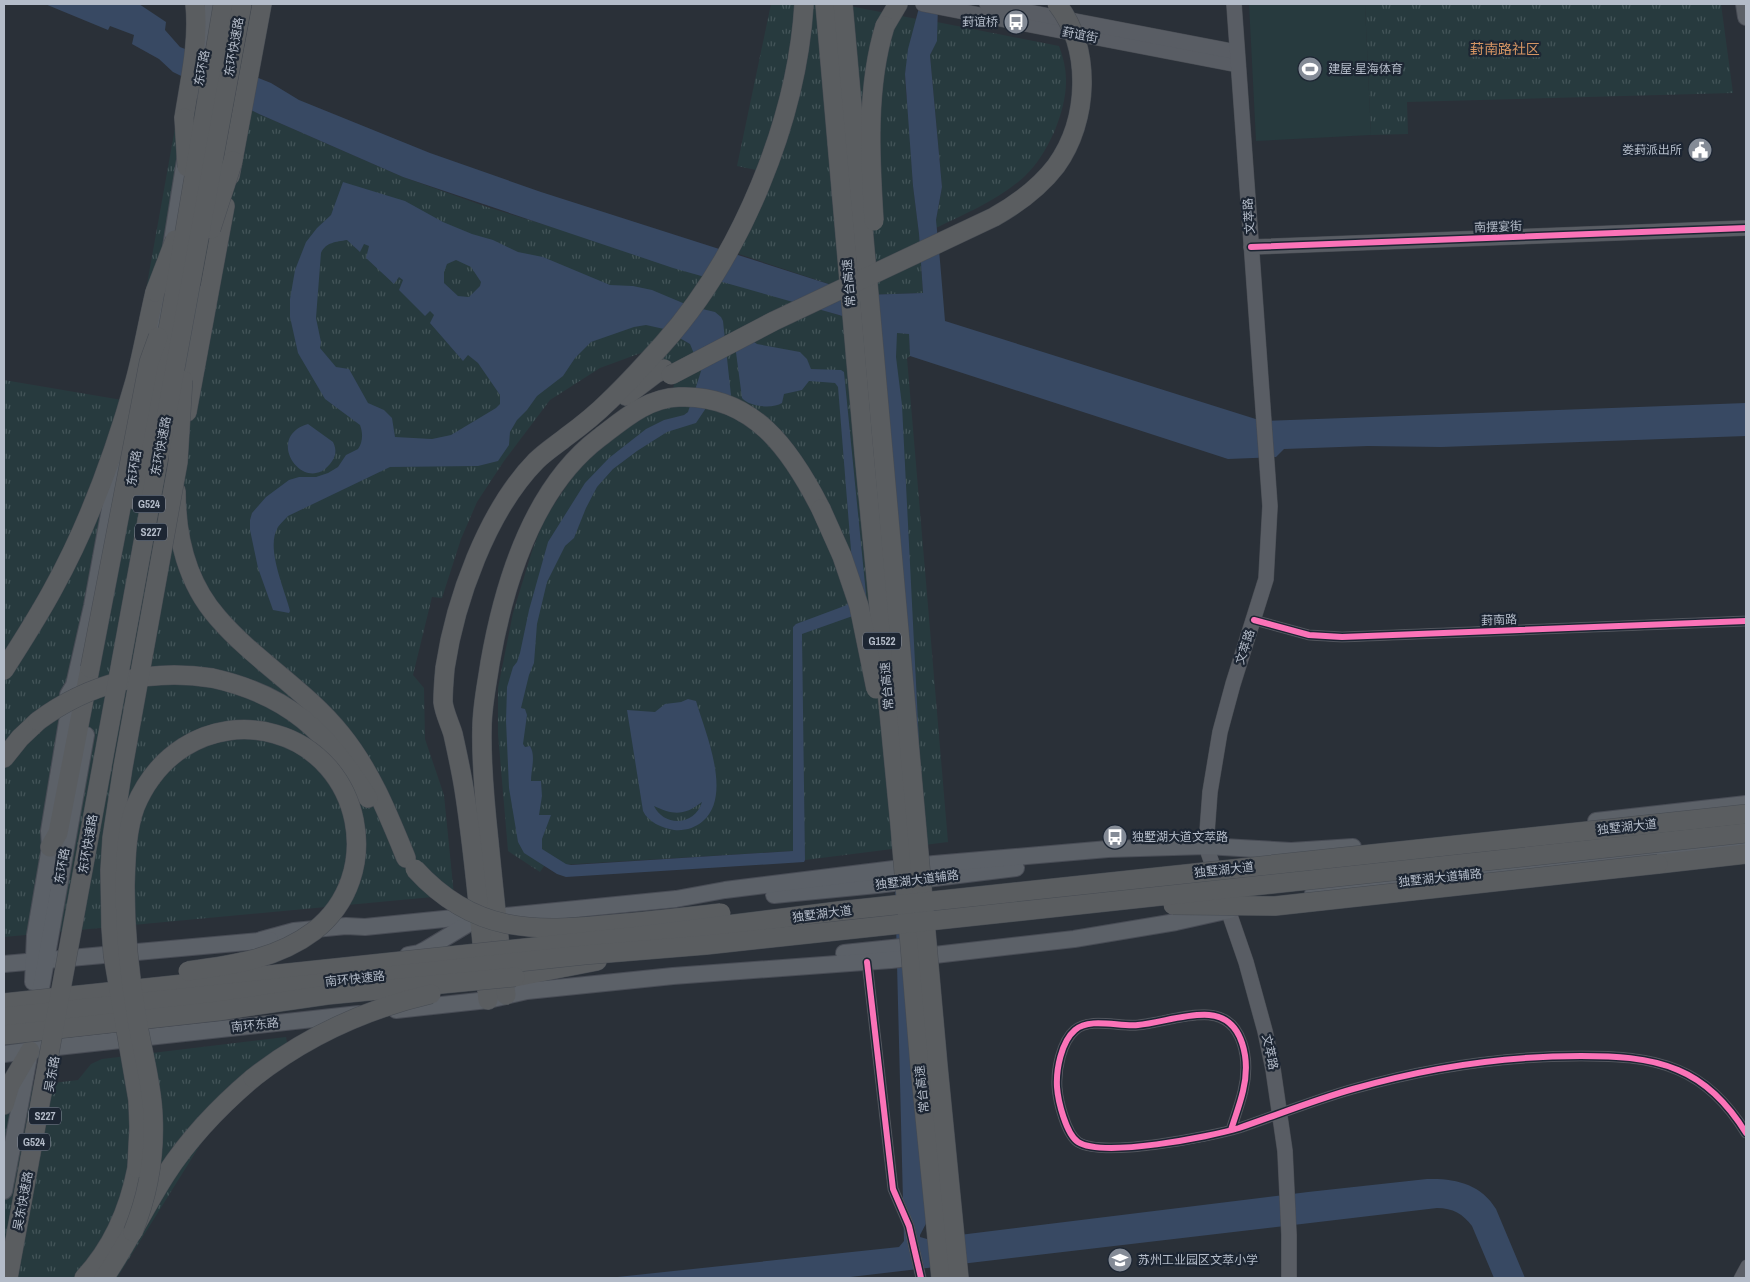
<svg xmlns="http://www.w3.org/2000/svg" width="1750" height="1282" font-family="'Archivo Narrow','Noto Sans SC',sans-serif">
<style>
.grass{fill:#273a3e}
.park{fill:url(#park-tufts)}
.water{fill:#384963;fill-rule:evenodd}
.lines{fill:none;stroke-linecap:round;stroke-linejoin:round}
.street-casing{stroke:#484c53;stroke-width:11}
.secondary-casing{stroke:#484c53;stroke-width:16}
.primary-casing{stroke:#484c55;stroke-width:18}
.highway-casing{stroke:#474c53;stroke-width:20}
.street{stroke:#5a5e66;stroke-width:10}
.secondary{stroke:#595d64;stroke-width:15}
.primary{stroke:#5c6168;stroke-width:16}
.highway{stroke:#5a5d60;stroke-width:19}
.highway-bridge-casing{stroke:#474c53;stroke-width:20;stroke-linecap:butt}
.highway-bridge{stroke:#5a5d60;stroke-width:19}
.cycleway-casing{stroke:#1d2633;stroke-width:9}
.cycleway{stroke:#fb73b8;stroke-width:6}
.labels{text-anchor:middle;stroke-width:4.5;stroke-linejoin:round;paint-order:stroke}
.shield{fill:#1d2633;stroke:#878f9c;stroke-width:1}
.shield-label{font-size:11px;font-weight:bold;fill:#b4bcc9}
.poi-label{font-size:12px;fill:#b4bcc9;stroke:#1d2633;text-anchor:start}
.street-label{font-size:12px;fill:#b4bcc9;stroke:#1d2633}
.neighbourhood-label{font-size:14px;fill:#d59563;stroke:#1d2633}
</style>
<defs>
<pattern id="park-tufts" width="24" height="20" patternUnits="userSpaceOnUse" patternTransform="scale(1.25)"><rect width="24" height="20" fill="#273a3e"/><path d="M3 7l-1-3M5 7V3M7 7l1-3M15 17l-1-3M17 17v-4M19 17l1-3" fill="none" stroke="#445559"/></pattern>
</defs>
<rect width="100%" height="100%" fill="#2a3038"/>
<path class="grass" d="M1249,4H1365L1371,135L1256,141Z"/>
<g class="park">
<path d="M771,4H839L917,19L911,38L905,74L906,94L909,112L913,186L919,234L923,293L862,295L739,254L761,171L737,166Z"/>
<path d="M1365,4H1721L1733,93L1407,102L1408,134L1371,135Z"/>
<path d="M937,22L1059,46C1063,57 1066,68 1066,79C1067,110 1048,155 1025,176C1000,199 967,213 936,228V220L942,187L930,55C936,45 937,34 937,22Z"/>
<path d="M184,78L259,114L403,177L487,207L881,328L909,334L910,356L907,358L948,842L805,860V851H793L544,866L540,872L508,851L498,734V688L513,613L532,551L540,530L549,512L580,466L631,418L671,406L674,383L649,350L600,368L550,400L504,461L477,502L461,539L442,598L432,597L413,675L424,688L425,739L444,795L454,895L4,937V380L122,400L137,340Z"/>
<path d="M286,1037L290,1059L262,1080L212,1126L117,1278H4V1089L78,1080L91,1064L102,1059Z"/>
</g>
<g class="water">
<path d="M45,4H139L166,22L165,30L180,47L271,83L299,100L430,153L541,192L863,295L923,293L919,234L913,186L905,74L908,49L920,4H938L937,41L930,55L942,187L936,220L940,261L945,321L1262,421L1746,403V436L1441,447L1368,446L1284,449L1276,457L1228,459L910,356L909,334L897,333L896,357L902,405L919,742L930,1216L920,1235V1237L927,1239L1308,1192L1427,1179C1455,1178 1481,1184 1496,1209L1525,1278H1494L1472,1226C1463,1214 1453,1208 1437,1208L842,1278H608L899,1247L904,1241L881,328L839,315L673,268L403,177L259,114L173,72L159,59L132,44L134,35L110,26L108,30Z"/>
<path d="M343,182L405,201L443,222L472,234L493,240L518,252L543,257L610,285L633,286L652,290L690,306L715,312L721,317L723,321L731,395V399L706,408L696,423L667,432L637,451L613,469L597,487L586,508L574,538L565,546L547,582L537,624L534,663L529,675L521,708L525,709L527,715L523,744L525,747L530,746C536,756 531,770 531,781H541L542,796L539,815H551L542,839V849L566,864L571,865L793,851V627L796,624L847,605L854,588L838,387L835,383L809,381L802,390L784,394L782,403C773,409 749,407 742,398L735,345L743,334L757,344L800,352L807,359L811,369L841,370L844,372L867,604L864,612L802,634L805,860L804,862L566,877L557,874L524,853L518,842L509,788L506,721L507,687L513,667L517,662L520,653L529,610L548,542L585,483L609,458L646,429L664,420L684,415L688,412L701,371L690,344L664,329L646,325L634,327L591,342L575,358L563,376L537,396L527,410L517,420L510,432L509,445L498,461L478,466L390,467L288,516C285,519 281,523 278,527C265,548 285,589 290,611L289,613L273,610L258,568L250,530V520L252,513L266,497L289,480L299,477H316L328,473L338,467L346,455L358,449C363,442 363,433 360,425L325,399L298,353L290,317V299L295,270L306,242L317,228L331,215ZM347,240L360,252L364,244L369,246L366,258L394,284L399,277L403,280L399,290L425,316L430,311L434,315L430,323L463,361L468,355L478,363L500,395V404L496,408L451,435L432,439L395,437L392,418L384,410L368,403L349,369L336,367L320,348L321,342L316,318L321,253C326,242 336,242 347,240ZM456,260L471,267L481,282L480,286L469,297L458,296L444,283V272L447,264Z"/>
<path d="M308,424L333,442C337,450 336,457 330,464C304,496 263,437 308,424Z"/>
<path d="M688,699L696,701C705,732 733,795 703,821C695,828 685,831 674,830C662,828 648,822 643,811L627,710L655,712L665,704L681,702ZM702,802C695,826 664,827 654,806C673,815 684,816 702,802Z"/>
</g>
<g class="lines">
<defs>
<g id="street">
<path d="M1254,620L1309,635L1342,637L1746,621"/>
<path d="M867,962L893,1189L909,1226L921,1278"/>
<path d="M1231,1130C1235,1117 1240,1104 1243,1091C1250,1062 1245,1018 1209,1015C1188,1013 1159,1023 1138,1025C1119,1027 1090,1017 1075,1030C1061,1042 1056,1070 1057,1087C1058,1101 1066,1134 1078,1142C1103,1158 1209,1137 1239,1128C1277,1115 1314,1100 1353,1089C1426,1068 1505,1056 1581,1056C1613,1056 1648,1057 1678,1070C1707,1082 1730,1107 1746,1133"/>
<path d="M1739,1278L1746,1265"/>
</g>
<g id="secondary">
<path d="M923,4L1238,65"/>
<path d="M987,4L1237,52"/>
<path d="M1234,4L1270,506L1266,579L1233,684L1220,732L1210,792L1206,846L1246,962L1265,1031L1273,1069L1285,1151L1289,1235V1278"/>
<path d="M1251,247L1746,228"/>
</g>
<g id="primary">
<path d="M1744,4L1746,17"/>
<path d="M197,90L213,4"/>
<path d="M170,253L186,154"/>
<path d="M154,349L162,297"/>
<path d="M181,387L200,294"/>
<path d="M1596,821L1746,804"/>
<path d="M1313,893L1746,844"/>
<path d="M774,895L877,885L1016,868"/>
<path d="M261,940L294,931L346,926L365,927L454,918L496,917L676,899L725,890L934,864L1108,849L1206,846L1291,851L1353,847"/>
<path d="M844,953L921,945"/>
<path d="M408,955L419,953L425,950L478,918"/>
<path d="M4,964L270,940"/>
<path d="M33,982L35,935L50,847L49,831L69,710L68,695L74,685L92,606L121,449"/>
<path d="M396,1010L488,1000L527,991L673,976L891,960L1074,939L1176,922L1230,910"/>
<path d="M37,1011L86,735"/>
<path d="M4,1054L57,1047L359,1014"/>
<path d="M4,1191L29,1057"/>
</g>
<g id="highway">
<path d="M885,26L898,4"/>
<path d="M184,118C190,79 199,42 195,4"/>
<path d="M230,176L262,4"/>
<path d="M626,396L655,374L664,369"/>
<path d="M187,412L225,206"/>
<path d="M176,491C176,536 187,583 218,618C255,661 306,690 341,734C371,771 388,814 406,858"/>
<path d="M4,670C21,643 38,617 53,589C89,524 115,452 135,381C143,352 148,321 155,292"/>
<path d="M212,678C289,695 327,732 368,798"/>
<path d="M4,758L20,738L38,721"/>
<path d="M50,847L58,833L90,668"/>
<path d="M1658,864L1746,854"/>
<path d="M515,977L597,961"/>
<path d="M506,995C499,944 494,893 489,842C485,805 481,766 482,728C482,706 487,684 490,663C504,583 532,489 599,438C624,419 647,398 679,397C753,394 791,450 821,509"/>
<path d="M488,1000C480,929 475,858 464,789C461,770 457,752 453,734C450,724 444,712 443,702C443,691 444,679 445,668C455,601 487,511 536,461C545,452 556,445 566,437C581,426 596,414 609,401C628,383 646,363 663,344C741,257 797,121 804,4"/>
<path d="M4,1105L10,1085L30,1051"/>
<path d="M84,1278C113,1247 129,1209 137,1168"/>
<path d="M104,1278C127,1245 144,1208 166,1174C190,1137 220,1106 253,1078"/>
</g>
</defs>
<use href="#street" class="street-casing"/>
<use href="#secondary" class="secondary-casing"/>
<use href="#primary" class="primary-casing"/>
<use href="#highway" class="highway-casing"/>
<use href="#street" class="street"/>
<use href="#secondary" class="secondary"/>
<use href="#primary" class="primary"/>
<use href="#highway" class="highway"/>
<defs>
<g id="highway-bridge">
<path d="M825,4L864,453L900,825L920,1067L941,1278"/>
<path d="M843,4L938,1066L959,1278"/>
<path d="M184,118L187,167"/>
<path d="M874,221C870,158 866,87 885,26"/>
<path d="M211,229L233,161"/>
<path d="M155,292L175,240"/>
<path d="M671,375L774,321L994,217C1017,204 1040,187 1056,166C1089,120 1092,49 1057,4"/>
<path d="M137,501L174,296L223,4"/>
<path d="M821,509L842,556L859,606L876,689"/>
<path d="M90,668L149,362L158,337"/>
<path d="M38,721C89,683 149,668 212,678"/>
<path d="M415,869C474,934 534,932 615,924C650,921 685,917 721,913"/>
<path d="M1173,905L1275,906L1658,864"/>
<path d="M4,1003L639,936L839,911L1746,814"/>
<path d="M4,1017L584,955L706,945L1746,833"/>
<path d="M4,1035L218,1011L327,995L515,977"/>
<path d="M253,1078C305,1037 366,1009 431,994"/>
<path d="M137,1168L139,1127L138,1100L113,955L111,927L110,870L112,838L123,767L178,462L183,380"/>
<path d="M133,1232C148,1195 155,1156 153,1116C152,1083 142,1051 137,1019C129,974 125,930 125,886C126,859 126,832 135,807C145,783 162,761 184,747C211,730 244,725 275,734C362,758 386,875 314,931C277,959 233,965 188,971"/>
<path d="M8,1278L242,4"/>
</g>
</defs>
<use href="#highway-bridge" class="highway-bridge-casing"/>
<use href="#highway-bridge" class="highway-bridge"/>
<defs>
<g id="cycleway">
<path d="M1251,247L1746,228"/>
<path d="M1254,620L1309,635L1342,637L1746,621"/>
<path d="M867,962L893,1189L909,1226L921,1278"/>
<path d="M1231,1130C1235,1117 1240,1104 1243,1091C1250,1062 1245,1018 1209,1015C1188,1013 1159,1023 1138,1025C1119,1027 1090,1017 1075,1030C1061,1042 1056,1070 1057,1087C1058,1101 1066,1134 1078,1142C1103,1158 1209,1137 1239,1128C1277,1115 1314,1100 1353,1089C1426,1068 1505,1056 1581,1056C1613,1056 1648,1057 1678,1070C1707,1082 1730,1107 1746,1133"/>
</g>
</defs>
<use href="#cycleway" class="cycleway-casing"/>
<use href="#cycleway" class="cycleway"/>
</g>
<defs>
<symbol id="bus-disc" viewBox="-11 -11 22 22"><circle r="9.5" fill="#848b96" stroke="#1d2633"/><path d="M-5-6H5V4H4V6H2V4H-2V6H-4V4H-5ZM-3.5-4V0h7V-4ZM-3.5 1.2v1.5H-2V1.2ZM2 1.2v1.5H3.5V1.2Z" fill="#fff"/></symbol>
<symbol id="stadium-disc" viewBox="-11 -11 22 22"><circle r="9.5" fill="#848b96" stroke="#1d2633"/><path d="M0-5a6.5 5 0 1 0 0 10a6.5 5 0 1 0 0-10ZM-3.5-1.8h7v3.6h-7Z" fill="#fff"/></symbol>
<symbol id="civic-disc" viewBox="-11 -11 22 22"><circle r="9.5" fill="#848b96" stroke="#1d2633"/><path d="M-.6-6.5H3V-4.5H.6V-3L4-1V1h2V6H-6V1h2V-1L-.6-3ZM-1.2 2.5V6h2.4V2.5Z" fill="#fff"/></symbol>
<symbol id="school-disc" viewBox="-11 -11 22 22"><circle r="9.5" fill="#848b96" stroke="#1d2633"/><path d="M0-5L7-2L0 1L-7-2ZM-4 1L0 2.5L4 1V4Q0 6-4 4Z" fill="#fff"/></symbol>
</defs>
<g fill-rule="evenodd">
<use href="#bus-disc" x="1002" y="8" width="28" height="28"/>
<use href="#stadium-disc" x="1296" y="55" width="28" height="28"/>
<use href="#civic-disc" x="1686" y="136" width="28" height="28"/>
<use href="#bus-disc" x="1101" y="823" width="28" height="28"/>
<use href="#school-disc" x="1106" y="1246" width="28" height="28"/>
</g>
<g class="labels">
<g class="shield">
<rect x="133" y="495.5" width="32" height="17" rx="4"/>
<rect x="135" y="523.5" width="32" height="17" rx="4"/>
<rect x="863" y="632.5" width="38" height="17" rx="4"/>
<rect x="29" y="1107.5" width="32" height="17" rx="4"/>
<rect x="18" y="1133.5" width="32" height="17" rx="4"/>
</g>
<g class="shield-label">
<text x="149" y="508">G524</text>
<text x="151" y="536">S227</text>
<text x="882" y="645">G1522</text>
<text x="45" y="1120">S227</text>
<text x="34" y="1146">G524</text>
</g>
<g class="poi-label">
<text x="998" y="26" text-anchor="end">葑谊桥</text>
<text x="1328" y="73">建屋·星海体育</text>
<text x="1682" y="154" text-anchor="end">娄葑派出所</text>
<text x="1132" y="841">独墅湖大道文萃路</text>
<text x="1138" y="1264">苏州工业园区文萃小学</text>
</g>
<g class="street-label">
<text transform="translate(1080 35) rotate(11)" y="4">葑谊街</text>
<text transform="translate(234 47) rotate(-80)" y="4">东环快速路</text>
<text transform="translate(202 68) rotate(-79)" y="4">东环路</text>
<text transform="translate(1249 216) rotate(-94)" y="4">文萃路</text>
<text transform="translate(1498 227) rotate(-2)" y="4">南摆宴街</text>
<text transform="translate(849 283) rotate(-95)" y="4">常台高速</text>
<text transform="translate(161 446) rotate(-79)" y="4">东环快速路</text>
<text transform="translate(134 468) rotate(-81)" y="4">东环路</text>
<text transform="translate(1499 620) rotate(-2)" y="4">葑南路</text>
<text transform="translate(1245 647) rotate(-72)" y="4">文萃路</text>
<text transform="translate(887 686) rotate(-95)" y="4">常台高速</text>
<text transform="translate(1627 827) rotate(-6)" y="4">独墅湖大道</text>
<text transform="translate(88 844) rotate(-80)" y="4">东环快速路</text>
<text transform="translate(62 866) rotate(-80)" y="4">东环路</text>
<text transform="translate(1224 870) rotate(-6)" y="4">独墅湖大道</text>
<text transform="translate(1440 878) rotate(-6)" y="4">独墅湖大道辅路</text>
<text transform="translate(917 880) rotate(-7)" y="4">独墅湖大道辅路</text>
<text transform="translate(822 914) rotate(-7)" y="4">独墅湖大道</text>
<text transform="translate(355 979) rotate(-6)" y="4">南环快速路</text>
<text transform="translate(255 1025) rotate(-6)" y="4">南环东路</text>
<text transform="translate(1270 1052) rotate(78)" y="4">文萃路</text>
<text transform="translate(52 1074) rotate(-80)" y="4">吴东路</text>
<text transform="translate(922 1089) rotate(-96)" y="4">常台高速</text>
<text transform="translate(23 1201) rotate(-79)" y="4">吴东快速路</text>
</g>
<g class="neighbourhood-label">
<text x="1505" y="54">葑南路社区</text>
</g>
</g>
<rect width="1750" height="1282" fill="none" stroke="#b4bcc9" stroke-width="10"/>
</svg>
